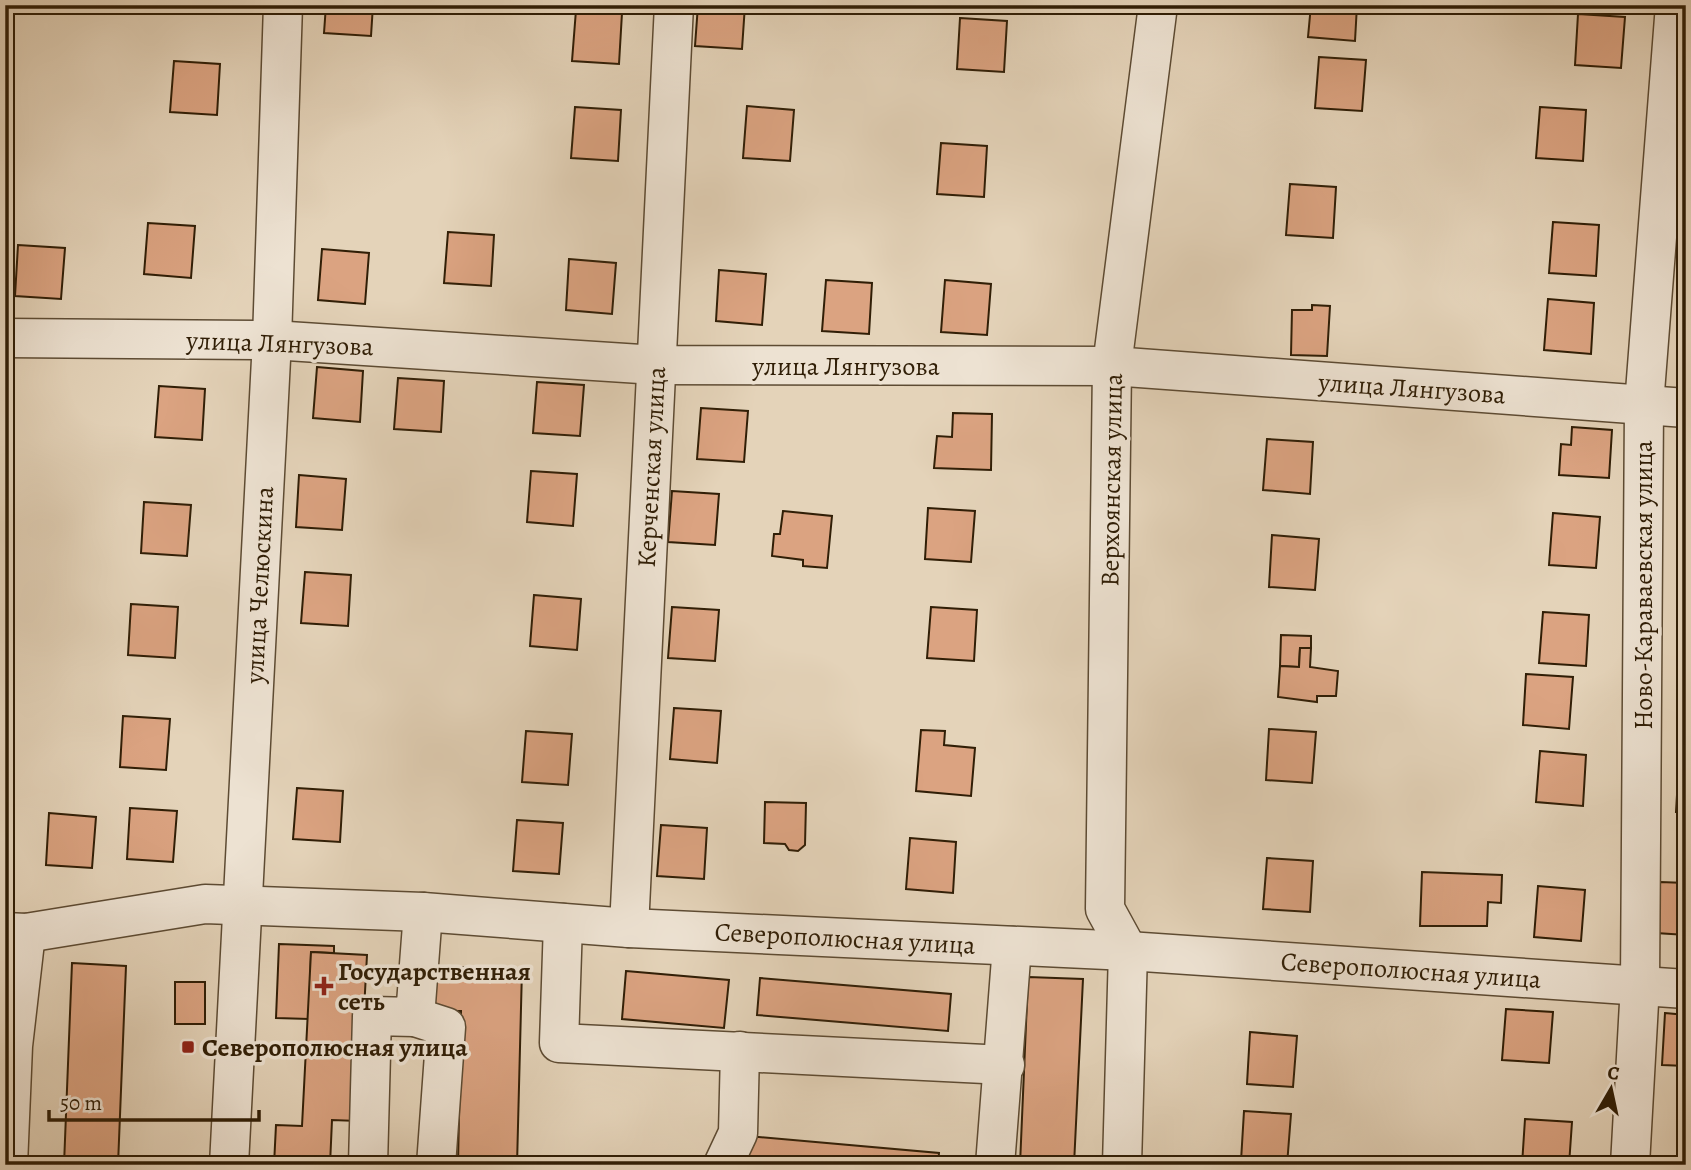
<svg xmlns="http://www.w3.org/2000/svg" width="1691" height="1170" font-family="Alegreya,serif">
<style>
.building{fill:#dba381;stroke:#301e06;stroke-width:2}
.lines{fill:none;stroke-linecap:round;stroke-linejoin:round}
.minor-casing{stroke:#5d4b33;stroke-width:41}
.minor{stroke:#ede2d2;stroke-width:38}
.poi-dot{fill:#8f2418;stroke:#ede2d2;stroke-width:2.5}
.labels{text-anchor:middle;stroke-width:7;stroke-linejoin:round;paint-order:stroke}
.street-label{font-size:26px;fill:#301e06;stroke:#ede2d2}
.poi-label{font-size:26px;font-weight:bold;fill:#301e06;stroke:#ede2d2;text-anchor:start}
</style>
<rect width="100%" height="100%" fill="#e4d3b9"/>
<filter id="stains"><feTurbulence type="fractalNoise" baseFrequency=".00286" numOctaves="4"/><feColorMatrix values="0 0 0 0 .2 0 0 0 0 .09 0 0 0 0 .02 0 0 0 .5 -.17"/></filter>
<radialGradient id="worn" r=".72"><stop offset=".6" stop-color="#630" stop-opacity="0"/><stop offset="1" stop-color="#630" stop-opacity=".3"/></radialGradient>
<g class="building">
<path d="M326,5H373L371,36L324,33Z"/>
<path d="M698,5H745L742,49L695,46Z"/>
<path d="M1311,5H1357L1355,41L1308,37Z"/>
<path d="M576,10L622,13L619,64L572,61Z"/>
<path d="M1578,14L1625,17L1621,68L1575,65Z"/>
<path d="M960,18L1007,21L1004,72L957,69Z"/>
<path d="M1319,57L1366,60L1362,111L1315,108Z"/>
<path d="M174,61L220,64L217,115L170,112Z"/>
<path d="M747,106L794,110L790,161L743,158Z"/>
<path d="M575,107L621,110L618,161L571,158Z"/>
<path d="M1540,107L1586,110L1583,161L1536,158Z"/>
<path d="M941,143L987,146L984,197L937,194Z"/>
<path d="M1290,184L1336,187L1333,238L1286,235Z"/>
<path d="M1553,222L1599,225L1596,276L1549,273Z"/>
<path d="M148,223L195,226L191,278L144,274Z"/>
<path d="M448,232L494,235L491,286L444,283Z"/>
<path d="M18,245L65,248L61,299L15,296Z"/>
<path d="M322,249L369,253L365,304L318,300Z"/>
<path d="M569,259L616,263L612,314L566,310Z"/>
<path d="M719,270L766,274L762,325L716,321Z"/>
<path d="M826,280L872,283L869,334L822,331Z"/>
<path d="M945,280L991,284L987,335L941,332Z"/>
<path d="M1548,299L1594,303L1591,354L1544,350Z"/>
<path d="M1312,305L1330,306L1327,356L1291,355L1292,310H1312Z"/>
<path d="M317,367L363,371L360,422L313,418Z"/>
<path d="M398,378L444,381L441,432L394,429Z"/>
<path d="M537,382L584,385L580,436L533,433Z"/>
<path d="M159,386L205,389L202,440L155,437Z"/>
<path d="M701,408L748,411L744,462L697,459Z"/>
<path d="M953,413L992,414L991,470L934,468L937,436L952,437Z"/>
<path d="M1572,427L1612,430L1609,478L1559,475L1561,444L1571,445Z"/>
<path d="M1267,439L1313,442L1310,494L1263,490Z"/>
<path d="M531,471L577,474L573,526L527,522Z"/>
<path d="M299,475L346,479L342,530L296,527Z"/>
<path d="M672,491L719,494L715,545L668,542Z"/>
<path d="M144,502L191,505L187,556L141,553Z"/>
<path d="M928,508L975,511L971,562L925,559Z"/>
<path d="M783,511L832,516L827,568L803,566V560L772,556L774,534H780Z"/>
<path d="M1553,513L1600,517L1596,568L1549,565Z"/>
<path d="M1272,535L1319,539L1315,590L1269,587Z"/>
<path d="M305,572L351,575L348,626L301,623Z"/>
<path d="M534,595L581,599L577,650L530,646Z"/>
<path d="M131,604L178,607L175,658L128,655Z"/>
<path d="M672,607L719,610L715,661L668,658Z"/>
<path d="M931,607L977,610L974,661L927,658Z"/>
<path d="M1543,612L1589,615L1586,666L1539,663Z"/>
<path d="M1281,635L1311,636V648H1300L1299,667L1280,666Z"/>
<path d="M1300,648H1311L1310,667L1338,671L1336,696H1317V702L1278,697L1280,666L1299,667Z"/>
<path d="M1526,674L1573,677L1569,729L1523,725Z"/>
<path d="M674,708L721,711L717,763L670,759Z"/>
<path d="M123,716L170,719L166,770L120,767Z"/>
<path d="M1269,729L1316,732L1312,783L1266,780Z"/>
<path d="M921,730L945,731L944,745L975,748L971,796L916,791Z"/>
<path d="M526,731L572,734L568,785L522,782Z"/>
<path d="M1540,751L1586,755L1583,806L1536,802Z"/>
<path d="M1679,761H1686V812H1676Z"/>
<path d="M297,788L343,791L340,842L293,839Z"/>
<path d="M765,802L806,803L805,845L798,851L789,850L785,844L764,843Z"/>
<path d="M130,808L177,811L173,862L127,859Z"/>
<path d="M49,813L96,817L92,868L46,865Z"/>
<path d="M517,820L563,823L559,874L513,871Z"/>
<path d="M661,825L707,828L704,879L657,876Z"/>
<path d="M910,838L956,842L953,893L906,889Z"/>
<path d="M1267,858L1313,861L1310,912L1263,909Z"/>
<path d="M1422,872L1502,875L1501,903L1488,902L1487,926H1420Z"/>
<path d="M1660,882L1686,883V935L1656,933Z"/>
<path d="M1538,886L1585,890L1581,941L1534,937Z"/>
<path d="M279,944L334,946V953L311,952L309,1019L276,1018Z"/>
<path d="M311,952L367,955L358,1121L332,1120L330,1165H274L276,1125L302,1126Z"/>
<path d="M72,963L126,966L118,1165H64Z"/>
<path d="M429,966L522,969L517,1165H458L461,1011H428Z"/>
<path d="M626,971L729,980L724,1028L622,1019Z"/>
<path d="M1028,977L1083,979L1074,1165H1020Z"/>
<path d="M760,978L951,994L948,1031L757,1015Z"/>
<rect x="175" y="982" width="30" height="42"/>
<path d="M1506,1009L1553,1012L1549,1063L1502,1060Z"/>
<path d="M1665,1013L1686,1015V1066L1662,1065Z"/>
<path d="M1250,1032L1297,1036L1293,1087L1247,1084Z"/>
<path d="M1244,1111L1291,1114L1287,1165L1241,1161Z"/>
<path d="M1525,1119L1572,1122L1569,1165H1522Z"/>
<path d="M1682,1122H1686V1156L1680,1155Z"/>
<path d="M748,1136L939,1153L938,1165H745Z"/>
</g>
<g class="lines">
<defs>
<g id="minor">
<path d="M5,338L272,340L656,365L1112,366L1686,408"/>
<path d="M563,923L559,1043L1005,1065"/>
<path d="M629,928L674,5"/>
<path d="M5,932L26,933L205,904L423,912L629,928L1128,951L1686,989"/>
<path d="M415,1017L446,1027L436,1165"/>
<path d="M8,1165L13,1046L26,933"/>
<path d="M229,1165L272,340L283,5"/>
<path d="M368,1165L372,1016L415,1017L423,912"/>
<path d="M723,1165L738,1133L740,1051"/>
<path d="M995,1165L1012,946"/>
<path d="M1122,1165L1128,951L1105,909L1112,366L1158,5"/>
<path d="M1630,1165L1640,985L1644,405L1675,5"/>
</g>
</defs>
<use href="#minor" class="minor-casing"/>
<use href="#minor" class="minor"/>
</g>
<g class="poi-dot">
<path d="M320.5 975.5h7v7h7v7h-7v7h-7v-7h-7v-7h7z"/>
<rect x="181" y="1040" width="14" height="14" rx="3.5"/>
</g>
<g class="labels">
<g class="street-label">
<text transform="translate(280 343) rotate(2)" y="9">улица Лянгузова</text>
<text x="846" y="375">улица Лянгузова</text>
<text transform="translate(1412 388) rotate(4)" y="9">улица Лянгузова</text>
<text transform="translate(651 467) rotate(-87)" y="9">Керченская улица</text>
<text transform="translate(1111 480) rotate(-89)" y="9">Верхоянская улица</text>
<text transform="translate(259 585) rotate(-87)" y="9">улица Челюскина</text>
<text transform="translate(1643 585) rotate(-90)" y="9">Ново-Караваевская улица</text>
<text transform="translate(845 938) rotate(3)" y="9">Северополюсная улица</text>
<text transform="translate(1411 970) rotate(4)" y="9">Северополюсная улица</text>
</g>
<g class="poi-label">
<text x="338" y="980">Государственная<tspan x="338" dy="30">сеть</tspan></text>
<text x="202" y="1056">Северополюсная улица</text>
</g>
</g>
<rect width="1691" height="1170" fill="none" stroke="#e4d3b9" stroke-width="28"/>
<rect x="7" y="7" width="1677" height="1156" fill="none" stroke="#301e06" stroke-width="3.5"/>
<rect x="14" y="14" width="1663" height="1142" fill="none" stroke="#301e06" stroke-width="2"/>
<g transform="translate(1611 1089) rotate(9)" stroke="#ede2d2" stroke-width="5" paint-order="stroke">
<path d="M0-5L12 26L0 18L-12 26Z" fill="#301e06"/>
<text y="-10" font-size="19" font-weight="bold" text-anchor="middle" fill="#301e06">С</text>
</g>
<path d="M49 1110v10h210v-10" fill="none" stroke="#301e06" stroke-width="3.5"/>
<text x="60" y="1110" font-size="21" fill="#301e06" stroke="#ede2d2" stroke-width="5" paint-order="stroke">50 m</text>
<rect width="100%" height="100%" filter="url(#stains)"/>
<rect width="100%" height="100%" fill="url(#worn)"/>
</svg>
